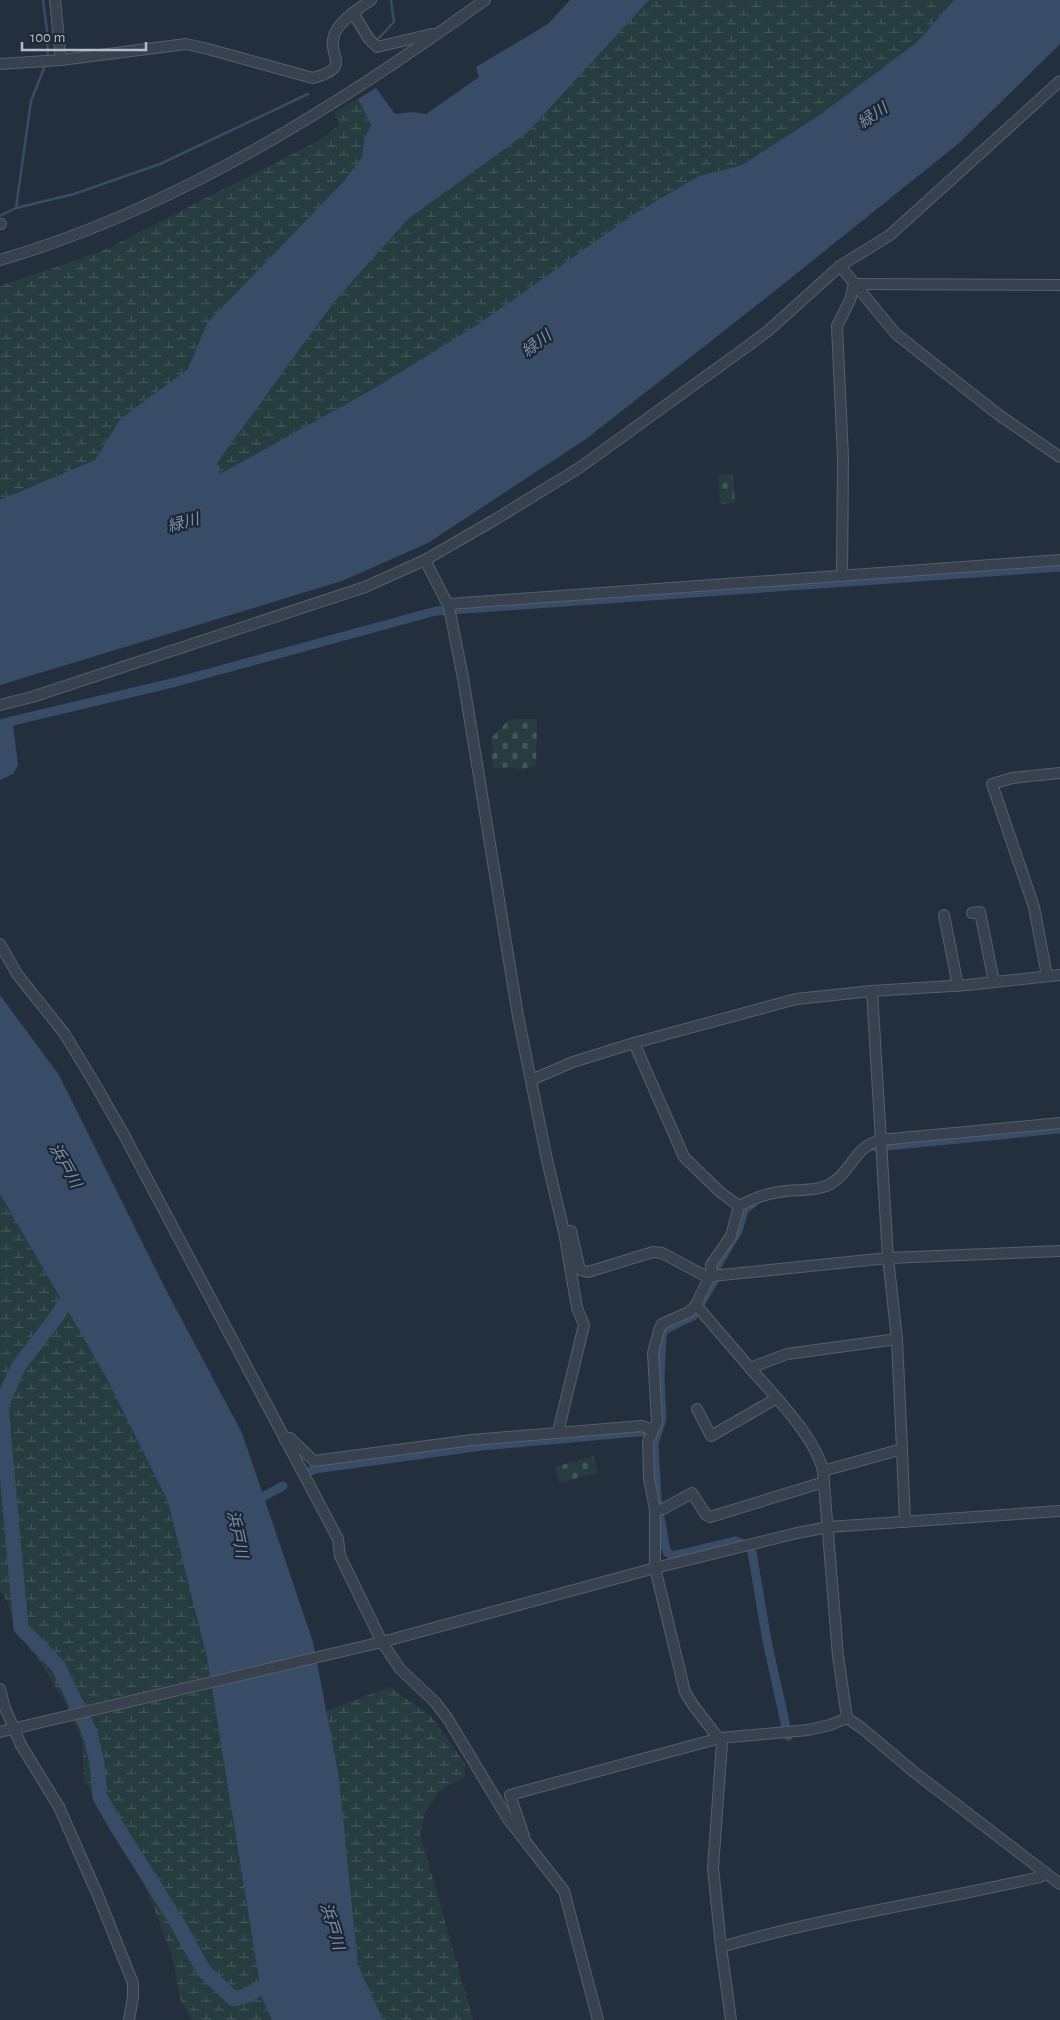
<svg xmlns="http://www.w3.org/2000/svg" width="1060" height="2020" font-family="'Alegreya Sans','Noto Sans JP',sans-serif">
<style>
.wetland{fill:url(#wetland-marsh)}
.cemetery{fill:url(#cemetery-stones)}
.water{fill:#394c67}
.lines{fill:none;stroke-linecap:round;stroke-linejoin:round}
.stream{stroke:#394c67;stroke-width:2.5}
.canal{stroke:#394c67;stroke-width:9}
.river{stroke:#394c67;stroke-width:15}
.minor-casing{stroke:#565f6c;stroke-width:12}
.minor{stroke:#38414e;stroke-width:10}
.labels{text-anchor:middle;stroke-width:4.5;stroke-linejoin:round;paint-order:stroke}
.water-label{font-size:16px;font-style:italic;fill:#7c92b1;stroke:#1d2633}
</style>
<defs>
<pattern id="wetland-marsh" width="20" height="14" patternUnits="userSpaceOnUse" patternTransform="scale(1.25)"><rect width="20" height="14" fill="#263c3f"/><path d="M1 5h8M5 5V1M11 12h8M15 12V8" fill="none" stroke="#435659"/></pattern>
<pattern id="cemetery-stones" width="16" height="16" patternUnits="userSpaceOnUse" patternTransform="scale(1.25)"><rect width="16" height="16" fill="#263c3f"/><path d="M2 7V4a2 2 0 0 1 4 0v3zM10 15v-3a2 2 0 0 1 4 0v3z" fill="#435659"/></pattern>
</defs>
<rect width="100%" height="100%" fill="#242f3e"/>
<g class="wetland">
<path d="M649,0H954L917,42L821,114L742,165L699,176L634,214L480,323L373,389L220,474L216,463L334,302L408,219L527,133Z"/>
<path d="M358,99L371,125L364,139L362,157L343,182L207,323L188,369L120,419L95,460L0,500V286L102,251L320,140L339,125L335,112Z"/>
<path d="M0,1194L105,1375L168,1502L207,1658L262,1998L272,2020H192L180,1999L173,1959L142,1877L100,1805L84,1781L82,1738L64,1700L37,1658L17,1631L7,1602L0,1590Z"/>
<path d="M390,1687L432,1717L465,1764V1776L441,1790L426,1810L420,1834L473,2020H383L358,1965L339,1777L326,1711Z"/>
</g>
<g class="cemetery">
<path d="M733,474L735,503L720,504L718,475Z"/>
<path d="M514,719H537L536,766L516,770L515,767L494,768L491,755L494,753L491,738L508,721Z"/>
<path d="M593,1456L598,1472L560,1483L555,1467Z"/>
</g>
<g class="water">
<path d="M570,0H649L527,133L408,219L334,302L217,463L220,474L373,389L480,323L634,214L699,176L742,165L821,114L917,42L954,0H1060V44L958,144L771,294L586,439L428,543L342,581L0,685V500L95,460L120,419L188,369L207,323L343,182L362,157L364,139L371,125L358,99L376,88L395,114L412,112L426,114L479,77L476,67L548,24Z"/>
<path d="M12,717L18,765L13,774L0,780V720Z"/>
<path d="M0,995L59,1075L165,1288L242,1433L313,1642L339,1777L358,1965L383,2020H272L262,1998L207,1658L168,1502L105,1375L0,1194Z"/>
</g>
<g class="lines">
<g class="stream">
<path d="M43,0L47,31L48,58"/>
<path d="M377,40L394,22L391,0"/>
<path d="M16,208L31,101L46,63"/>
<path d="M0,216L16,208L74,194L160,164L308,94"/>
</g>
<g class="canal">
<path d="M0,724L176,682L436,611L1060,567"/>
<path d="M876,1147L1060,1129"/>
<path d="M715,1269L738,1231L744,1210L753,1203"/>
<path d="M714,1281L693,1316L664,1330L662,1335L660,1379L662,1419L654,1444L657,1499L665,1546L667,1552L673,1556L736,1541L741,1543"/>
<path d="M310,1471L315,1469L482,1446L637,1432H644L655,1438"/>
<path d="M255,1501L283,1486"/>
<path d="M752,1552L767,1641L788,1736"/>
</g>
<path class="river" d="M74,1289L57,1316L18,1367L1,1406L21,1628L58,1666L90,1733L97,1763L100,1797L117,1827L175,1919L204,1971L234,1999L245,1996L278,1979"/>
<defs>
<g id="minor">
<path d="M55,0L61,60"/>
<path d="M353,13L369,39L377,47L432,34"/>
<path d="M0,64L61,60L186,44L208,49L313,78C356,66 323,55 336,31C342,19 361,7 371,0"/>
<path d="M0,224H1"/>
<path d="M0,260C175,209 338,106 485,0"/>
<path d="M840,266L896,334L999,415L1060,457"/>
<path d="M854,284L1060,285"/>
<path d="M425,560L449,607L463,678L518,1016L547,1160L564,1232L577,1308L584,1325L558,1432"/>
<path d="M842,576L843,458L837,326L850,300L854,284"/>
<path d="M449,604L1060,560"/>
<path d="M0,705L32,697L365,587L425,560L496,519L579,468L745,348L769,330L840,266L890,235L1060,81"/>
<path d="M972,913L980,912L994,982"/>
<path d="M944,915L958,986"/>
<path d="M0,944L17,974L64,1033L95,1084L123,1133L338,1539L340,1556L382,1642L400,1669L435,1702L448,1719L508,1819L564,1891L598,2020"/>
<path d="M1047,976L1034,907L992,784L1012,778L1060,773"/>
<path d="M872,991L888,1258L897,1339L902,1449L823,1471L838,1656L847,1718L863,1729L914,1772L1060,1884"/>
<path d="M634,1043L684,1157L720,1192L739,1206L731,1236L711,1265L712,1276"/>
<path d="M531,1080L573,1062L634,1043L796,999L872,991L967,985L1060,975"/>
<path d="M739,1206C753,1199 764,1194 779,1192C796,1189 818,1192 832,1183C854,1169 852,1149 880,1140L1060,1123"/>
<path d="M564,1232L571,1231L580,1270L588,1272L653,1252L662,1253L709,1278"/>
<path d="M696,1305L750,1368"/>
<path d="M697,1409L711,1436L777,1398"/>
<path d="M285,1440L290,1438L314,1461L472,1440L642,1426L653,1430"/>
<path d="M902,1449L905,1522"/>
<path d="M823,1471C816,1438 773,1394 750,1368L787,1354L897,1339"/>
<path d="M655,1510L663,1509L692,1493L706,1515L710,1517L824,1482"/>
<path d="M0,1689L5,1708L21,1745L59,1807L99,1898L133,1983V1997L129,2020"/>
<path d="M0,1732L382,1642L655,1568L797,1533L828,1527L1060,1511"/>
<path d="M524,1836L510,1795L720,1738L808,1730L830,1725L847,1718"/>
<path d="M721,1947C825,1917 934,1901 1040,1877L1045,1872"/>
<path d="M731,2020L721,1947L713,1868L722,1743L693,1705L685,1692L655,1568V1510L649,1478L648,1442L657,1422L653,1353L659,1330L662,1324L689,1312L696,1305L709,1278L712,1276L888,1258L1060,1251"/>
</g>
</defs>
<use href="#minor" class="minor-casing"/>
<use href="#minor" class="minor"/>
</g>
<g class="labels">
<g class="water-label">
<text transform="translate(872 115) rotate(-35)" y="6">緑川</text>
<text transform="translate(536 343) rotate(-38)" y="6">緑川</text>
<text transform="translate(183 522) rotate(-15)" y="6">緑川</text>
<text transform="translate(66 1165) rotate(61)" y="6">浜戸川</text>
<text transform="translate(238 1534) rotate(78)" y="6">浜戸川</text>
<text transform="translate(333 1926) rotate(73)" y="6">浜戸川</text>
</g>
</g>
<path d="M22 42v8h124v-8" fill="none" stroke="#b4bcc9" stroke-width="2.5"/>
<text x="30" y="42" font-size="15" fill="#b4bcc9" stroke="#1d2633" stroke-width="4" paint-order="stroke">100 m</text>
</svg>
